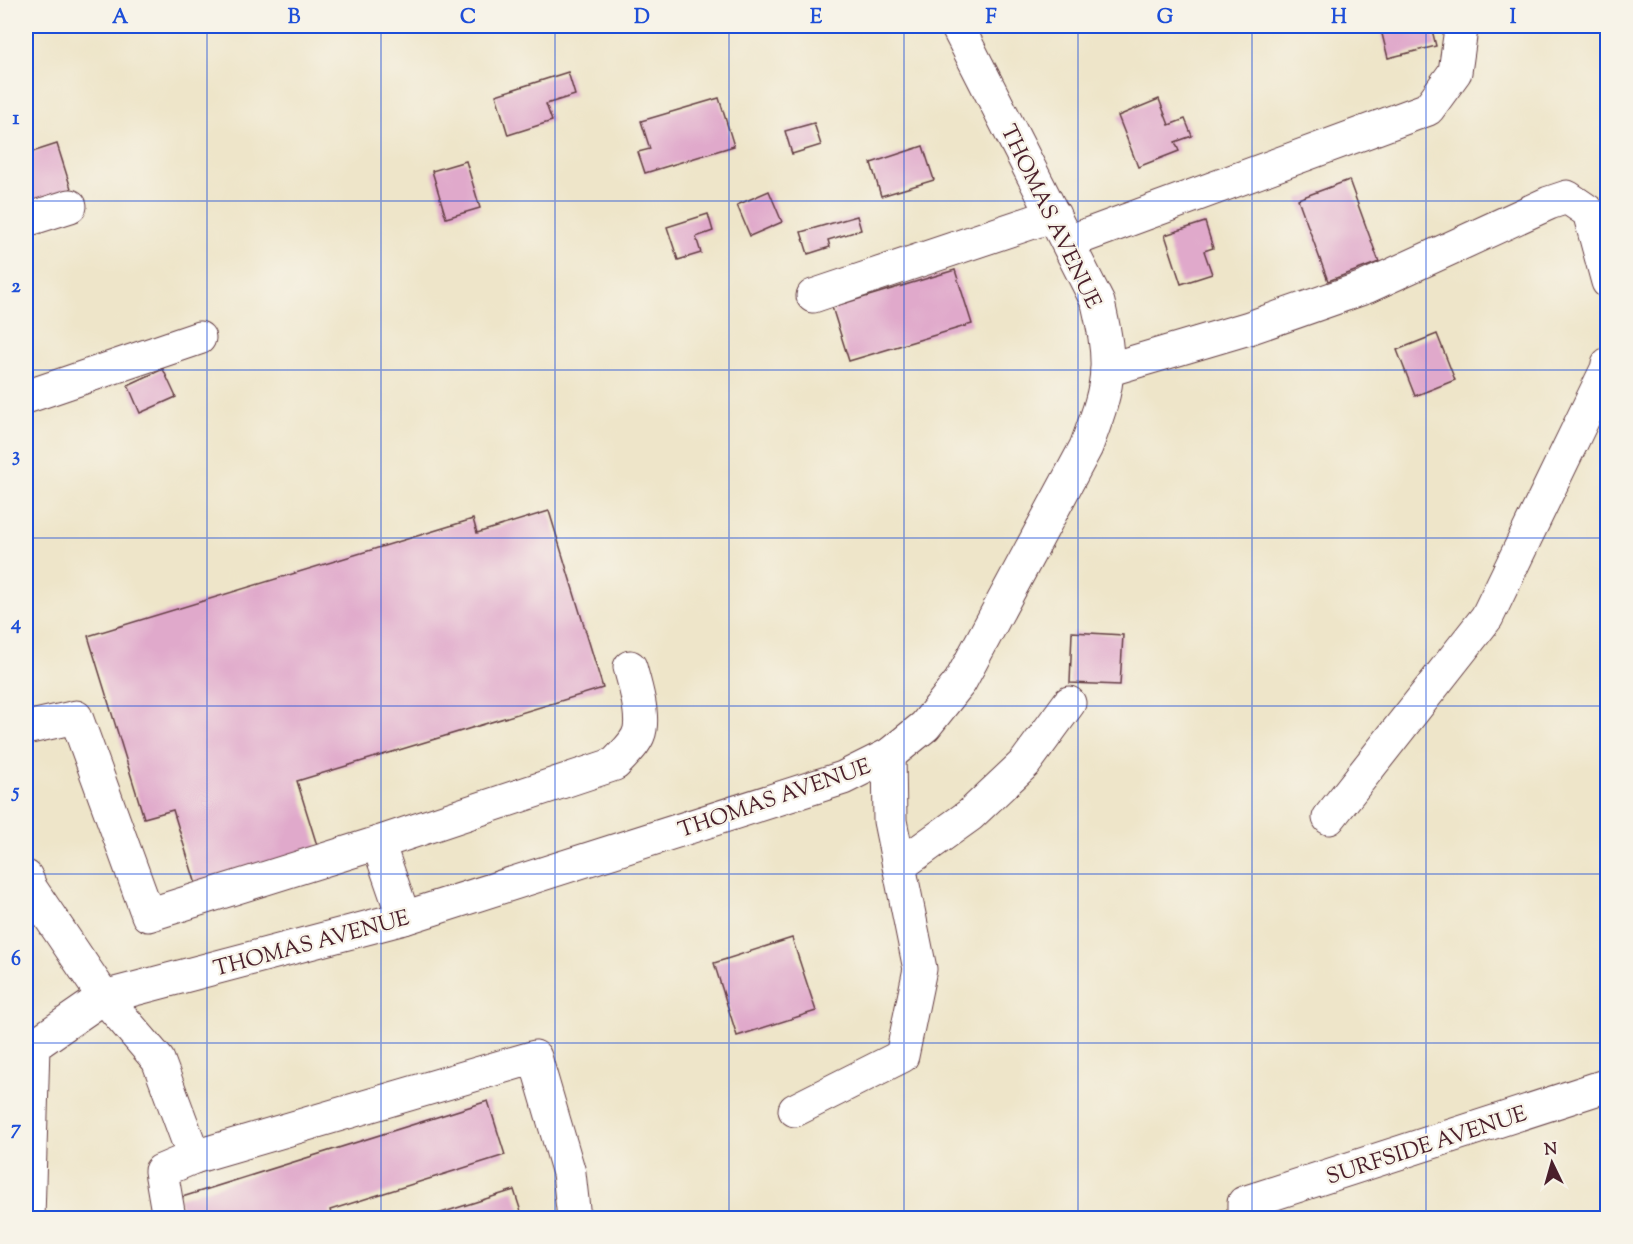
<svg xmlns="http://www.w3.org/2000/svg" width="1633" height="1244" font-family="'Sorts Mill Goudy',serif">
<style>
.building{fill:#e0a9cb}
.lines{fill:none;stroke-linecap:round;stroke-linejoin:round}
.minor-casing{stroke:#633d43;stroke-width:35}
.minor{stroke:#fff;stroke-width:33}
.grid{fill:none;stroke:#1d4ed8;stroke-width:1.5;stroke-opacity:0.55}
.labels{text-anchor:middle;stroke-width:4.5;stroke-linejoin:round;paint-order:stroke}
.street-label{font-size:22px;fill:#4a1f2b;stroke:#f7f3e8}
.neatline{fill:none;stroke:#1d4ed8;stroke-width:2}
.grid-label{font-size:20px;text-anchor:middle;font-weight:bold;fill:#1d4ed8}
</style>
<rect width="100%" height="100%" fill="#f7f3e8"/>
<filter id="ink" filterUnits="userSpaceOnUse"><feTurbulence type="fractalNoise" baseFrequency=".0167" numOctaves="2"/><feDisplacementMap in="SourceGraphic" scale="12" xChannelSelector="R" yChannelSelector="G"/><feConvolveMatrix kernelMatrix="1 2 1 2 8 2 1 2 1" color-interpolation-filters="sRGB"/></filter>
<filter id="wash" filterUnits="userSpaceOnUse"><feTurbulence type="fractalNoise" baseFrequency=".008" numOctaves="4" result="noise"/><feDisplacementMap in="SourceGraphic" scale="24" xChannelSelector="R" yChannelSelector="G"/><feGaussianBlur stdDeviation="1.35" result="paint"/><feColorMatrix in="noise" values="0 0 0 0 0 0 0 0 0 0 0 0 0 0 0 0 0 1.4 0 .05"/><feComposite in="paint" operator="in"/></filter>
<g filter="url(#wash)">
<rect width="100%" height="100%" fill="#eee5c9"/>
<g id="blocks">
<g class="building">
<path d="M1380,26H1431L1436,46L1388,58Z"/>
<path d="M568,72L575,95L546,104L552,121L508,135L496,95Z"/>
<path d="M719,98L734,146L645,173L638,152L650,149L641,121Z"/>
<path d="M1159,99L1169,125L1185,119L1192,136L1175,142L1179,151L1138,167L1118,116Z"/>
<path d="M814,123L821,145L792,154L785,131Z"/>
<path d="M57,144L74,198L26,214V154Z"/>
<path d="M923,146L934,180L881,196L871,163Z"/>
<path d="M466,161L480,208L446,218L432,171Z"/>
<path d="M1349,180L1379,262L1328,281L1298,199Z"/>
<path d="M769,191L782,222L750,236L737,205Z"/>
<path d="M708,214L713,231L696,237L701,253L678,260L667,227Z"/>
<path d="M857,216L861,230L828,240L830,247L808,254L801,232Z"/>
<path d="M1205,222L1213,248L1204,251L1212,274L1181,284L1165,235Z"/>
<path d="M955,270L972,324L849,361L832,307Z"/>
<path d="M1437,334L1455,380L1415,396L1397,350Z"/>
<path d="M163,369L176,397L140,413L128,385Z"/>
<path d="M549,511L603,688L297,781L320,855L198,891L173,810L144,818L88,636L473,519L477,533Z"/>
<path d="M1072,632L1123,635L1120,685L1070,683Z"/>
<path d="M792,938L816,1011L737,1036L714,963Z"/>
<path d="M488,1101L505,1155L330,1210L332,1218H185L179,1198Z"/>
<path d="M514,1190L523,1218H425Z"/>
</g>
</g>
</g>
<g filter="url(#ink)">
<use href="#blocks" fill-opacity="0" stroke="#633d43" stroke-width="1.5"/>
<g class="lines">
<defs>
<g id="minor">
<path d="M26,220L70,206"/>
<path d="M1068,242L1428,109L1455,72L1461,29L1460,26"/>
<path d="M813,296L1054,215"/>
<path d="M1107,370L1249,328L1366,287L1549,203L1567,197L1589,212L1608,282"/>
<path d="M26,397L199,338"/>
<path d="M26,728L76,717L148,915L378,843L615,764C623,754 638,743 640,729C643,711 635,685 630,667"/>
<path d="M1329,818L1487,617L1607,369L1608,364"/>
<path d="M378,843L404,918"/>
<path d="M899,866L970,815L1025,763L1069,703"/>
<path d="M26,877L31,889L104,997L158,1060L194,1157"/>
<path d="M795,1110L902,1056L920,969L890,821L889,755"/>
<path d="M28,1218L33,1046L104,997L404,918L843,778L889,755L925,726L960,682L1086,447C1095,422 1106,396 1107,369C1108,347 1103,325 1098,303L957,26"/>
<path d="M169,1218L161,1171L194,1157L535,1057L569,1173L574,1218"/>
<path d="M1244,1218V1203L1608,1085"/>
</g>
</defs>
<use href="#minor" class="minor-casing"/>
<use href="#minor" class="minor"/>
</g>
</g>
<path class="grid" d="M207,26V1218M381,26V1218M555,26V1218M729,26V1218M904,26V1218M1078,26V1218M1252,26V1218M1426,26V1218M26,201H1608M26,370H1608M26,538H1608M26,706H1608M26,874H1608M26,1043H1608"/>
<g class="labels">
<g class="street-label">
<text transform="translate(1052 216) rotate(64)" y="8">THOMAS AVENUE</text>
<text transform="translate(774 797) rotate(-19)" y="8">THOMAS AVENUE</text>
<text transform="translate(311 942) rotate(-15)" y="8">THOMAS AVENUE</text>
<text transform="translate(1426 1144) rotate(-18)" y="8">SURFSIDE AVENUE</text>
</g>
</g>
<rect width="1633" height="1244" fill="none" stroke="#f7f3e8" stroke-width="66"/>
<g transform="translate(1552 1163) rotate(355)" stroke="#f7f3e8" stroke-width="4.5" paint-order="stroke">
<path d="M0-4.5L10 22L0 15L-10 22Z" fill="#4a1f2b"/>
<text y="-9" font-size="16" font-weight="bold" text-anchor="middle" fill="#4a1f2b">N</text>
</g>
<rect x="33" y="33" width="1567" height="1178" class="neatline"/>
<g class="grid-label">
<text x="120" y="23">A</text>
<text x="294" y="23">B</text>
<text x="468" y="23">C</text>
<text x="642" y="23">D</text>
<text x="816" y="23">E</text>
<text x="991" y="23">F</text>
<text x="1165" y="23">G</text>
<text x="1339" y="23">H</text>
<text x="1513" y="23">I</text>
<text x="16" y="124">1</text>
<text x="16" y="292">2</text>
<text x="16" y="461">3</text>
<text x="16" y="629">4</text>
<text x="16" y="797">5</text>
<text x="16" y="965">6</text>
<text x="16" y="1134">7</text>
</g>
</svg>
